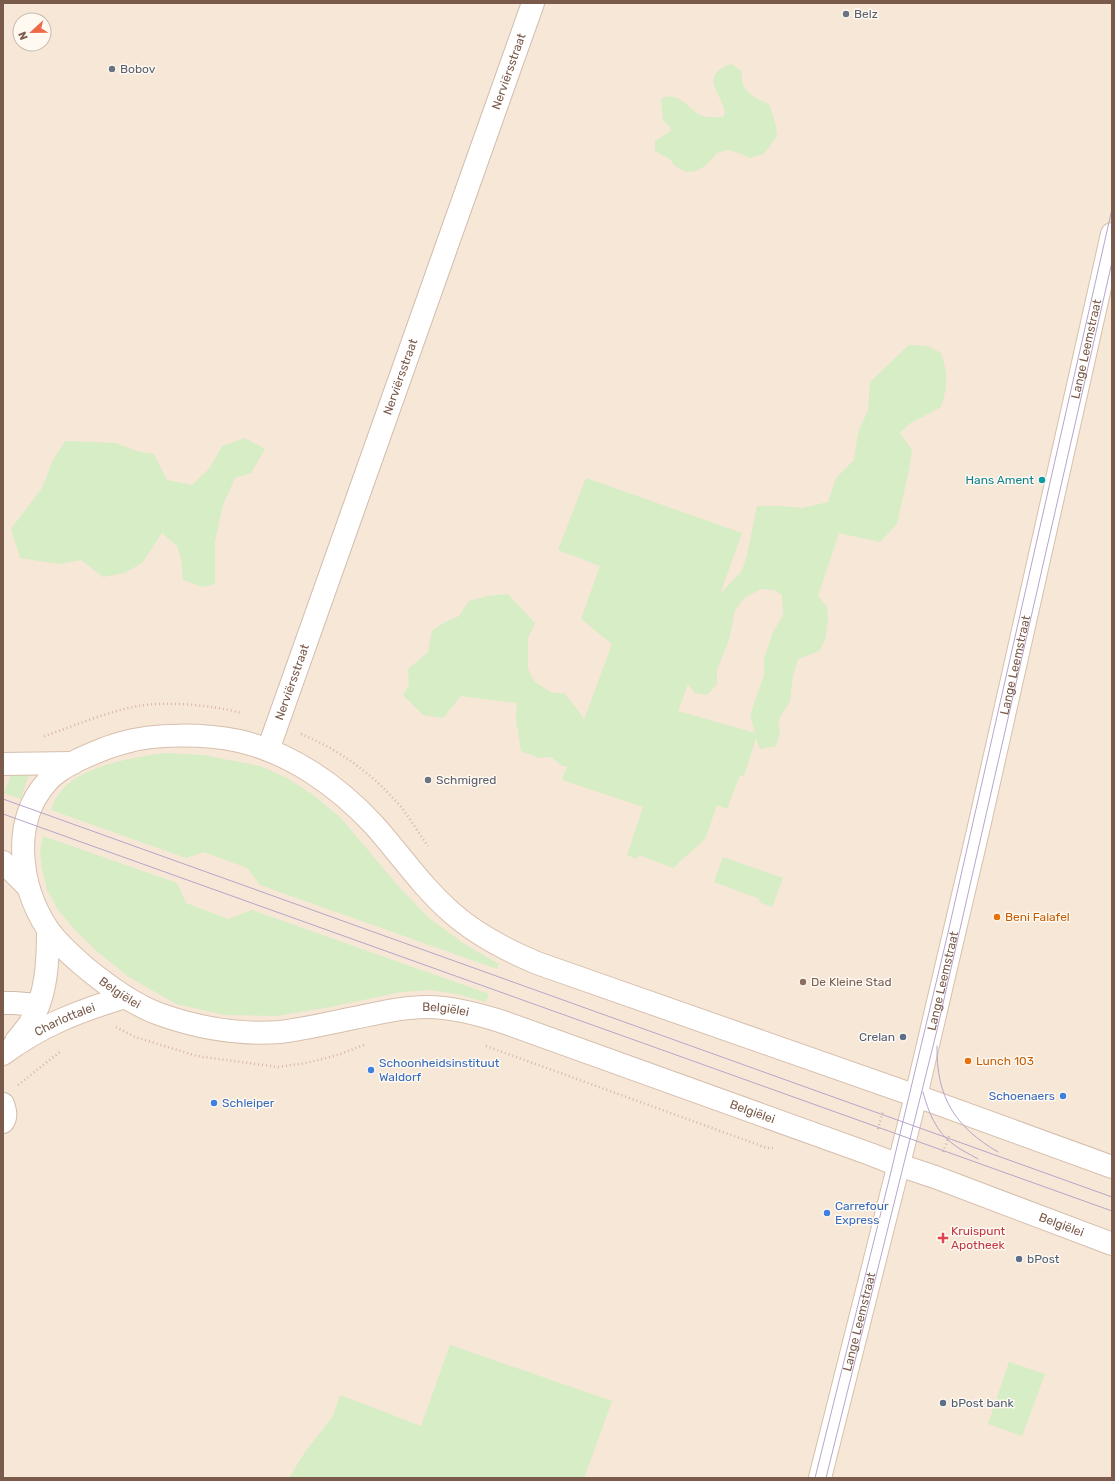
<svg xmlns="http://www.w3.org/2000/svg" width="1115" height="1481" font-family="Rubik,sans-serif">
<style>
.residential{fill:#f6e7d7;fill-rule:evenodd}
.green{fill:#d6edc6;fill-rule:evenodd}
.lines{fill:none;stroke-linecap:round;stroke-linejoin:round}
.street-casing{stroke:#d1bcad;stroke-width:24}
.secondary-casing{stroke:#d7bfad;stroke-width:24}
.path{stroke:#dab6a1;stroke-width:2.5;stroke-dasharray:1 3;stroke-linecap:butt}
.street{stroke:#fff;stroke-width:22}
.secondary{stroke:#fff;stroke-width:22}
.tram{stroke:#b8a5c9;stroke-width:1}
.worship-dot{fill:#6b7280;stroke:#fff9f1;stroke-width:1.5}
.culture-dot{fill:#0f9aa8;stroke:#fff9f1;stroke-width:1.5}
.food-dot{fill:#e8710a;stroke:#fff9f1;stroke-width:1.5}
.education-dot{fill:#8d6e63;stroke:#fff9f1;stroke-width:1.5}
.service-dot{fill:#5c6f8a;stroke:#fff9f1;stroke-width:1.5}
.shop-dot{fill:#3f7fe0;stroke:#fff9f1;stroke-width:1.5}
.health-dot{fill:#e0444e;stroke:#fff9f1;stroke-width:1.5}
.labels{text-anchor:middle;stroke-width:3;stroke-linejoin:round;paint-order:stroke}
.worship-label{font-size:12px;fill:#5b616d;stroke:#fff9f1;text-anchor:start}
.street-label{font-size:12px;fill:#7a5a4a;stroke:#fff9f1}
.culture-label{font-size:12px;fill:#0d838f;stroke:#fff9f1;text-anchor:end}
.food-label{font-size:12px;fill:#c56008;stroke:#fff9f1;text-anchor:start}
.education-label{font-size:12px;fill:#785e54;stroke:#fff9f1;text-anchor:start}
.service-label{font-size:12px;fill:#4e5e75;stroke:#fff9f1;text-anchor:start}
.shop-label{font-size:12px;fill:#366cbe;stroke:#fff9f1;text-anchor:start}
.health-label{font-size:12px;fill:#be3a42;stroke:#fff9f1;text-anchor:start}
</style>
<rect width="100%" height="100%" fill="#fef5e9"/>
<path class="residential" d="M3,3H1112V1478H3ZM20,20H44V44H20Z"/>
<g class="green">
<path d="M731,64L741,71C742,76 742,83 744,87C750,96 761,101 769,104L776,126L777,136L764,154L750,158L739,153L728,150L717,153L705,166L696,171L687,172L675,166L671,160L655,151V141L671,131L669,125L663,121L661,99C677,90 688,108 700,115C707,118 716,117 723,117L725,113C722,92 697,77 731,64Z"/>
<path d="M909,345L927,346L941,353C948,374 948,385 941,407L909,424L900,433L912,450L909,470L897,524L880,542L839,533L818,596L827,607L828,621L825,640L819,651L798,659L793,676L790,701L778,721L780,732L776,746L760,749L756,738L744,776L740,775L727,809L717,805L705,839L673,868L639,855L637,859L627,855L643,807L562,780L567,766H562L551,757L539,758L521,751L516,719L517,703L461,696L443,718L423,715L403,695L409,685L408,669L428,652L432,631L443,623L459,616L469,601L488,596L508,594L535,623L528,638V669L534,681L550,692L565,694L580,713L584,720L612,644L581,619L600,566L558,550L586,478L742,533L720,594L742,571L747,555L757,506H782L802,508L828,502L836,478L854,460L858,433L868,410L870,382ZM761,589L774,590L782,595L783,616L773,632L764,659V675L750,715L755,733L678,711L688,684L695,693L707,695L717,684V670L729,640L735,610L744,598Z"/>
<path d="M245,438L265,449L251,473L235,478L223,505L215,541V584L203,587L183,580L181,558L177,546L162,533L142,563L124,573L103,577L81,560L59,564L20,558L11,529L42,488L52,462L65,441L116,443L136,451L154,454L167,480L192,485L209,469L222,446Z"/>
<path d="M166,753L203,755L260,766L285,777L312,794L341,818L399,887L429,918L463,943L499,964L497,969L260,885L247,868L204,852L186,858L51,810C54,802 57,795 63,789C84,765 136,757 166,753Z"/>
<path d="M31,768L21,799L4,793L11,775Z"/>
<path d="M43,836L177,883L186,903L228,919L252,910L489,994L486,1002L457,994L430,990L401,992L325,1008L276,1016L225,1015L176,1004L129,977L100,954L74,929L59,911L47,890L42,868L40,852Z"/>
<path d="M723,857L783,878L772,907L759,902L760,899L714,882Z"/>
<path d="M450,1345L612,1401L584,1478H289L305,1452L333,1416L340,1395L421,1426Z"/>
<path d="M1009,1362L1045,1374L1022,1436L988,1424Z"/>
</g>
<g class="lines">
<defs>
<g id="street">
<path id="s1" d="M268,750L533,3"/>
<path d="M3,1003H14L38,1005"/>
<path d="M3,1104C5,1110 7,1116 3,1122"/>
</g>
<g id="secondary">
<path d="M3,764L73,763"/>
<path d="M3,862L28,887"/>
<path d="M16,1041C21,1035 26,1029 30,1023C47,995 48,961 48,930"/>
<path id="s2" d="M3,1054C42,1025 79,1011 125,997"/>
<path id="s3" d="M1112,1167L925,1099L537,963C506,950 477,935 452,913C422,887 400,854 374,825C338,786 291,753 239,741C206,734 154,733 122,743C106,747 91,754 76,761C65,767 54,773 46,783C11,823 20,886 47,928C57,943 72,956 86,968C108,986 132,1004 159,1014C198,1028 239,1035 280,1032C305,1029 329,1023 354,1018C378,1013 402,1007 427,1007C452,1007 482,1015 506,1023L870,1154L893,1163L935,1177L1112,1244"/>
<path id="s4" d="M820,1478L916,1096L978,831L1112,234"/>
</g>
</defs>
<use href="#street" class="street-casing"/>
<use href="#secondary" class="secondary-casing"/>
<g class="path">
<path d="M301,734C340,750 374,775 402,808C411,820 419,834 428,846"/>
<path d="M44,736C75,726 105,712 138,706C166,701 213,705 241,713"/>
<path d="M116,1027L135,1037L197,1056L278,1067L306,1063L338,1055L366,1044"/>
<path d="M486,1046L767,1148H773"/>
<path d="M18,1085L61,1051"/>
<path d="M878,1129L883,1111"/>
<path d="M943,1152L949,1136"/>
</g>
<use href="#street" class="street"/>
<use href="#secondary" class="secondary"/>
<g class="tram">
<path d="M3,799L1112,1197"/>
<path d="M3,814L1112,1211"/>
<path d="M937,1046C936,1097 955,1127 998,1152"/>
<path d="M923,1092C928,1111 936,1132 953,1144C960,1150 970,1154 978,1159"/>
<path d="M815,1478L889,1180L947,937L1112,209"/>
<path d="M826,1478L937,1030L1112,262"/>
</g>
</g>
<g class="worship-dot">
<circle cx="846" cy="14" r="4"/>
<circle cx="112" cy="69" r="4"/>
<circle cx="428" cy="780" r="4"/>
</g>
<circle class="culture-dot" cx="1042" cy="480" r="4"/>
<g class="food-dot">
<circle cx="997" cy="917" r="4"/>
<circle cx="968" cy="1061" r="4"/>
</g>
<circle class="education-dot" cx="803" cy="982" r="4"/>
<g class="service-dot">
<circle cx="903" cy="1037" r="4"/>
<circle cx="1019" cy="1259" r="4"/>
<circle cx="943" cy="1403" r="4"/>
</g>
<g class="shop-dot">
<circle cx="371" cy="1070" r="4"/>
<circle cx="1063" cy="1096" r="4"/>
<circle cx="214" cy="1103" r="4"/>
<circle cx="827" cy="1213" r="4"/>
</g>
<path class="health-dot" d="M941 1232h4v4h4v4h-4v4h-4v-4h-4v-4h4z"/>
<g class="labels">
<g class="worship-label">
<text x="854" y="18">Belz</text>
<text x="120" y="73">Bobov</text>
<text x="436" y="784">Schmigred</text>
</g>
<g class="street-label">
<text dy="4" stroke="none"><textPath href="#s1" startOffset="720">Nerviërsstraat</textPath></text>
<text dy="4" stroke="none"><textPath href="#s4" startOffset="1160">Lange Leemstraat</textPath></text>
<text dy="4" stroke="none"><textPath href="#s1" startOffset="396">Nerviërsstraat</textPath></text>
<text dy="4" stroke="none"><textPath href="#s4" startOffset="836">Lange Leemstraat</textPath></text>
<text dy="4" stroke="none"><textPath href="#s1" startOffset="72">Nerviërsstraat</textPath></text>
<text dy="4" stroke="none"><textPath href="#s4" startOffset="512">Lange Leemstraat</textPath></text>
<text dy="4" stroke="none"><textPath href="#s3" startOffset="1446">Belgiëlei</textPath></text>
<text dy="4" stroke="none"><textPath href="#s3" startOffset="1782">Belgiëlei</textPath></text>
<text dy="4" stroke="none"><textPath href="#s2" startOffset="71">Charlottalei</textPath></text>
<text dy="4" stroke="none"><textPath href="#s3" startOffset="2106">Belgiëlei</textPath></text>
<text dy="4" stroke="none"><textPath href="#s3" startOffset="2435">Belgiëlei</textPath></text>
<text dy="4" stroke="none"><textPath href="#s4" startOffset="161">Lange Leemstraat</textPath></text>
</g>
<g class="culture-label">
<text x="1034" y="484">Hans Ament</text>
</g>
<g class="food-label">
<text x="1005" y="921">Beni Falafel</text>
<text x="976" y="1065">Lunch 103</text>
</g>
<g class="education-label">
<text x="811" y="986">De Kleine Stad</text>
</g>
<g class="service-label">
<text x="895" y="1041" text-anchor="end">Crelan</text>
<text x="1027" y="1263">bPost</text>
<text x="951" y="1407">bPost bank</text>
</g>
<g class="shop-label">
<text x="379" y="1067">Schoonheidsinstituut<tspan x="379" dy="14">Waldorf</tspan></text>
<text x="1055" y="1100" text-anchor="end">Schoenaers</text>
<text x="222" y="1107">Schleiper</text>
<text x="835" y="1210">Carrefour<tspan x="835" dy="14">Express</tspan></text>
</g>
<g class="health-label">
<text x="951" y="1235">Kruispunt<tspan x="951" dy="14">Apotheek</tspan></text>
</g>
</g>
<rect width="1115" height="1481" fill="none" stroke="#7a5a4a" stroke-width="8"/>
<g transform="translate(32 32) rotate(248)"><circle r="19" fill="#fff9f1" stroke="#cab9ae"/>
<path d="M0-3L7 15L0 10L-7 15Z" fill="#ed6a49"/>
<text y="-6" font-size="11" font-weight="bold" text-anchor="middle" fill="#7a5a4a">N</text>
</g>
</svg>
